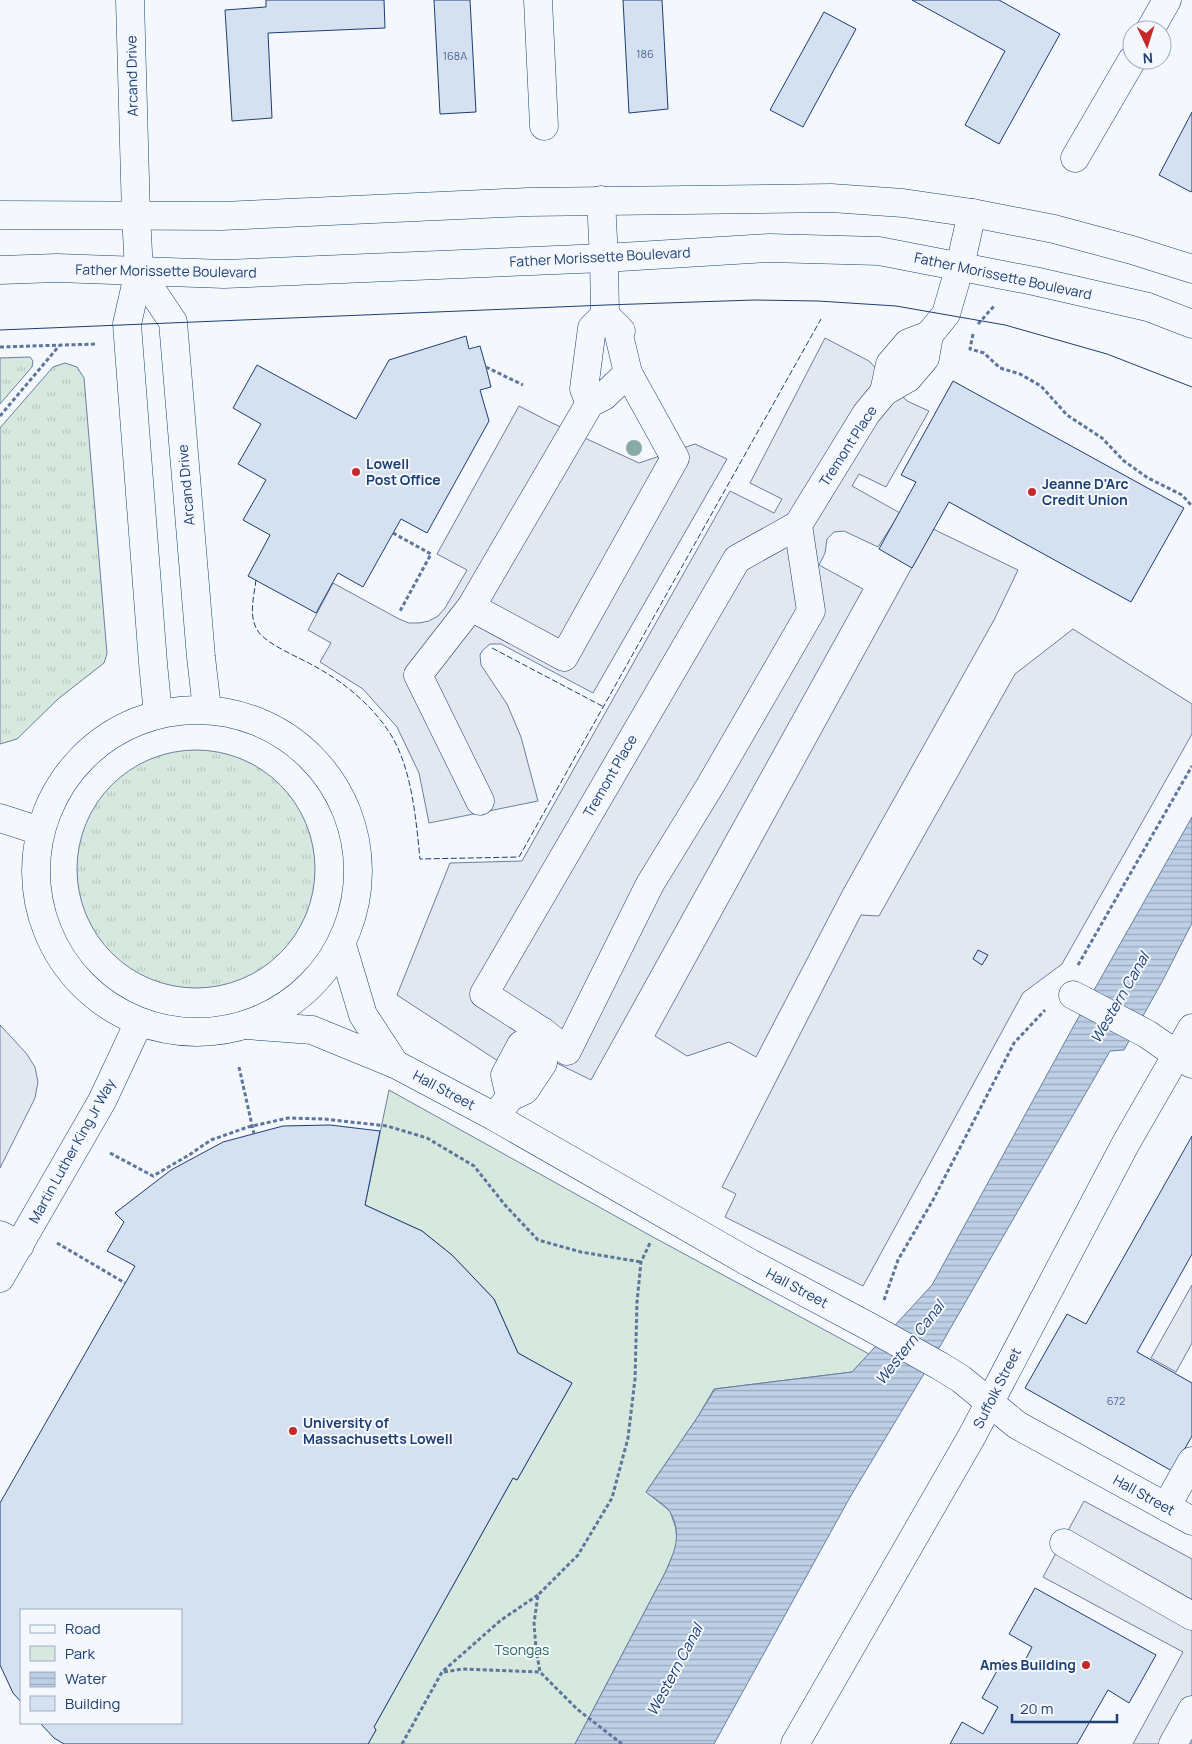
<svg xmlns="http://www.w3.org/2000/svg" width="1192" height="1744" font-family="Manrope,sans-serif">
<style>
.grass{fill:url(#grass-tufts);stroke:#687fa3}
.park{fill:#d7e8df;stroke:#687fa3}
.parking{fill:#e3e8f0;stroke:#687fa3}
.water{fill:url(#water-rules);stroke:#687fa3}
.building{fill:#d5e0f0;stroke:#1d3f73}
.lines{fill:none;stroke-linecap:round;stroke-linejoin:round}
.minor-casing{stroke:#1d3f73;stroke-width:29}
.major-casing{stroke:#1d3f73;stroke-width:29}
.path{stroke:#5e769c;stroke-width:3;stroke-dasharray:4 2.5;stroke-linecap:butt}
.minor{stroke:#f4f7fb;stroke-width:28}
.major{stroke:#f4f7fb;stroke-width:28}
.tram{stroke:#1d3f73;stroke-width:1}
.fence{stroke:#1d3f73;stroke-width:1;stroke-dasharray:6 2.5;stroke-linecap:butt}
.tree{fill:#86aba6}
.poi-dot{fill:#c62828;stroke:#f4f7fb;stroke-width:2}
.labels{text-anchor:middle;stroke-width:4;stroke-linejoin:round;paint-order:stroke}
.number-label{font-size:11px;fill:#4b6792}
.street-label{font-size:14px;fill:#1d3f73;stroke:#f4f7fb}
.poi-label{font-size:14px;font-weight:bold;fill:#1d3f73;stroke:#f4f7fb;text-anchor:start}
.park-label{font-size:14px;fill:#2c6c60;stroke:#f4f7fb}
.water-label{font-size:15px;font-style:italic;fill:#1d3f73;stroke:#f4f7fb}
</style>
<defs>
<pattern id="grass-tufts" width="24" height="20" patternUnits="userSpaceOnUse" patternTransform="scale(1.25)"><rect width="24" height="20" fill="#d7e8df"/><path d="M3 7l-1-3M5 7V3M7 7l1-3M15 17l-1-3M17 17v-4M19 17l1-3" fill="none" stroke="#b8c8c3"/></pattern>
<pattern id="water-rules" width="6" height="5" patternUnits="userSpaceOnUse" patternTransform="scale(1.25)"><rect width="6" height="5" fill="#bed0e5"/><path d="M0 2.5h6" fill="none" stroke="#9aaabe"/></pattern>
</defs>
<rect width="100%" height="100%" fill="#f4f7fb"/>
<g class="grass">
<path d="M30,357L33,361L32,367L0,404V358Z"/>
<path d="M65,363L77,367L84,378L107,654L104,663L58,699L17,739L0,744V428L53,367Z"/>
<circle cx="196" cy="869" r="119"/>
</g>
<path class="park" d="M389,1090L653,1237L869,1354L852,1372L714,1389L697,1418L646,1492L670,1511L676,1529L677,1545L665,1573L575,1744H368L376,1730L374,1727L513,1478L517,1480L572,1383L518,1353L494,1299L452,1255L422,1231L365,1205Z"/>
<g class="parking">
<path d="M825,338L869,361L907,401L929,411L886,487L859,474L852,486L900,513L878,547L844,531L834,532L827,539L825,553L819,565L863,589L591,1080L510,1040L498,1061L397,995L450,863L522,861L730,491L774,513L782,499L750,483Z"/>
<path d="M519,406L550,422L639,463L695,444L727,459L593,693L501,644H490L482,651L480,655L481,665L507,704L521,737L538,801L429,823L419,773L397,727L363,689L320,662L331,643L308,630L333,583L399,619L409,623H419L429,621L438,616L445,608L467,570L437,554Z"/>
<path d="M933,529L1018,570L994,620L843,890L756,1057L729,1042L687,1056L655,1036Z"/>
<path d="M1073,629L1192,704V734L1062,964L1023,993L863,1286L725,1217L736,1194L722,1187L861,915L879,916L1015,674Z"/>
<path d="M0,1025L26,1053L35,1067L38,1082L35,1098L0,1168Z"/>
<path d="M1192,1285V1343L1176,1372L1151,1358Z"/>
<path d="M1084,1501L1192,1559V1744H1133L1183,1652L1043,1577Z"/>
</g>
<path class="water" d="M1192,817V923L1163,980L1124,1050L1110,1051L931,1362L849,1499L714,1744H575L665,1573C674,1553 683,1534 670,1512C666,1505 653,1498 646,1492L697,1418L715,1389L852,1372L932,1285L1072,1029Z"/>
<g class="building">
<path d="M266,0H384L385,28L268,33L272,118L232,121L225,10L266,7Z"/>
<path d="M434,0H470L476,112L440,114Z"/>
<path d="M623,0H662L668,109L629,113Z"/>
<path d="M912,0H999L1060,34L999,144L965,125L1005,51Z"/>
<path d="M824,12L856,29L803,127L770,110Z"/>
<path d="M1192,112V190L1191,192L1159,175Z"/>
<path d="M466,336L469,349L480,346L486,367L491,387L480,390L489,421L427,533L401,519L363,587L338,573L316,613L248,576L270,535L243,520L266,480L238,464L261,424L233,408L257,365L356,419L389,360Z"/>
<path d="M953,381L1184,508L1131,602L949,502L912,568L879,549L916,482L901,475Z"/>
<path d="M978,950L988,955L982,965L973,959Z"/>
<path d="M330,1125L380,1131L365,1205L422,1231L452,1255L494,1299L518,1353L572,1383L517,1480L513,1478L374,1727L376,1730L368,1744H64L54,1738L40,1723H181V1610H21V1702L13,1693L0,1665V1503L135,1266L107,1251L124,1222L115,1213L171,1170L223,1142L283,1126Z"/>
<path d="M1192,1136V1254L1137,1352L1192,1383V1436L1172,1471L1025,1388L1067,1314L1086,1324Z"/>
<path d="M1035,1588L1156,1655L1129,1703L1108,1690L1077,1744H950L962,1722L983,1734L998,1707L982,1698L1003,1660L1020,1670L1032,1647L1009,1634Z"/>
</g>
<g class="lines">
<defs>
<g id="minor">
<path d="M538,0L544,126"/>
<path d="M1150,30L1167,0"/>
<path d="M1075,158L1132,60"/>
<path d="M601,200L604,258L605,315"/>
<path d="M139,271L173,322L201,657L207,709"/>
<path d="M139,271L127,324L153,663L158,714"/>
<path d="M605,315L621,331L619,335L628,373L675,458L564,657L471,607L590,403L584,389L592,328Z"/>
<path d="M884,392L890,364L908,343L929,335"/>
<path d="M590,403L604,396L628,373"/>
<path d="M798,525L811,611L710,786L650,884L567,1051L543,1032L484,994L737,559L798,525L866,414L884,392L908,378L925,358L929,335L946,314L960,266L972,213"/>
<path d="M471,607L418,675L480,801"/>
<circle cx="197" cy="871" r="161"/>
<path d="M0,818L40,831"/>
<path d="M342,945L363,1015L395,1064"/>
<path d="M1073,995L1147,1034L1177,1055L1192,1064"/>
<path d="M245,1025L312,1030L395,1064L495,1117L750,1263L868,1326L940,1366L961,1379L1017,1425L1192,1521"/>
<path d="M510,1097L505,1075L521,1045L543,1032"/>
<path d="M495,1117L510,1097L525,1090L543,1063V1032"/>
<path d="M0,1235L20,1245"/>
<path d="M0,1278L102,1101L139,1022"/>
<path d="M1166,1507L1192,1461"/>
<path d="M1064,1543L1192,1616"/>
<path d="M795,1744L972,1436L1126,1143L1192,1028"/>
<path d="M1173,1744L1192,1710"/>
</g>
<g id="major">
<path d="M130,0L136,215L139,271"/>
<path d="M0,215L221,216L528,202L831,198L903,203L972,213L1054,229L1132,250L1192,269"/>
<path d="M0,270L57,268L224,274L604,258L769,248L879,251L1034,281L1148,307L1192,324"/>
</g>
</defs>
<use href="#minor" class="minor-casing"/>
<use href="#major" class="major-casing"/>
<g class="path">
<path d="M978,324L994,306"/>
<path d="M973,334L970,349L984,353L1000,368L1020,374L1041,386L1067,415L1102,438L1124,461L1148,478L1182,495L1192,506"/>
<path d="M0,347L97,344"/>
<path d="M486,367L523,385"/>
<path d="M0,416L59,346"/>
<path d="M393,533L431,554L399,613"/>
<path d="M1078,965L1192,766"/>
<path d="M239,1067L254,1134"/>
<path d="M110,1153L153,1176L189,1155L211,1140L248,1127L288,1118L324,1119L387,1126L427,1138L474,1166L505,1205L538,1240L581,1252L641,1262"/>
<path d="M57,1243L125,1283"/>
<path d="M884,1300L898,1260L933,1200L1014,1043L1045,1010"/>
<path d="M444,1672L462,1669L540,1672"/>
<path d="M402,1744L442,1672L501,1620L538,1595"/>
<path d="M622,1744L577,1709L540,1672L536,1649L534,1623L538,1595L578,1555L612,1498L628,1438L635,1379L637,1302L641,1262L650,1243"/>
</g>
<use href="#minor" class="minor"/>
<use href="#major" class="major"/>
<path class="tram" d="M0,330L606,305L754,300L818,301L896,306L1005,325L1107,354L1192,387"/>
<g class="fence">
<path d="M256,580C254,596 248,617 258,631C267,645 301,658 316,667C345,683 373,706 391,735C412,769 416,820 420,859L519,857L821,319"/>
<path d="M492,648L604,707"/>
</g>
</g>
<circle class="tree" cx="634" cy="448" r="8"/>
<g class="poi-dot">
<circle cx="356" cy="472" r="5"/>
<circle cx="1032" cy="492" r="5"/>
<circle cx="293" cy="1431" r="5"/>
<circle cx="1086" cy="1665" r="5"/>
</g>
<g class="labels">
<g class="number-label">
<text x="645" y="58">186</text>
<text x="455" y="60">168A</text>
<text x="1116" y="1405">672</text>
</g>
<g class="street-label">
<text transform="translate(132 76) rotate(-91)" y="5">Arcand Drive</text>
<text transform="translate(600 257) rotate(-3)" y="5">Father Morissette Boulevard</text>
<text transform="translate(166 271) rotate(1)" y="5">Father Morissette Boulevard</text>
<text transform="translate(1003 276) rotate(12)" y="5">Father Morissette Boulevard</text>
<text transform="translate(848 446) rotate(-57)" y="5">Tremont Place</text>
<text transform="translate(186 485) rotate(-95)" y="5">Arcand Drive</text>
<text transform="translate(610 776) rotate(-60)" y="5">Tremont Place</text>
<text transform="translate(444 1090) rotate(28)" y="5">Hall Street</text>
<text transform="translate(72 1151) rotate(-61)" y="5">Martin Luther King Jr Way</text>
<text transform="translate(797 1288) rotate(28)" y="5">Hall Street</text>
<text transform="translate(997 1388) rotate(-63)" y="5">Suffolk Street</text>
<text transform="translate(1144 1495) rotate(29)" y="5">Hall Street</text>
</g>
<g class="poi-label">
<text x="366" y="469">Lowell<tspan x="366" dy="16">Post Office</tspan></text>
<text x="1042" y="489">Jeanne D'Arc<tspan x="1042" dy="16">Credit Union</tspan></text>
<text x="303" y="1428">University of<tspan x="303" dy="16">Massachusetts Lowell</tspan></text>
<text x="1076" y="1670" text-anchor="end">Ames Building</text>
</g>
<g class="park-label">
<text x="522" y="1655">Tsongas</text>
</g>
<g class="water-label">
<text transform="translate(1120 998) rotate(-60)" y="5">Western Canal</text>
<text transform="translate(910 1343) rotate(-52)" y="5">Western Canal</text>
<text transform="translate(675 1670) rotate(-62)" y="5">Western Canal</text>
</g>
</g>
<rect x="20" y="1609" width="162" height="115" fill="#f4f7fb" stroke="#9eadc5"/>
<rect x="30" y="1625" width="25" height="8" fill="#f4f7fb" stroke="#9eadc5"/>
<text x="65" y="1634" font-size="15" fill="#1d3f73">Road</text>
<rect x="30" y="1646" width="25" height="15" fill="#d7e8df" stroke="#9eadc5"/>
<text x="65" y="1659" font-size="15" fill="#1d3f73">Park</text>
<rect x="30" y="1672" width="25" height="15" fill="url(#water-rules)" stroke="#9eadc5"/>
<text x="65" y="1684" font-size="15" fill="#1d3f73">Water</text>
<rect x="30" y="1696" width="25" height="15" fill="#d5e0f0" stroke="#9eadc5"/>
<text x="65" y="1709" font-size="15" fill="#1d3f73">Building</text>
<g transform="translate(1147 45) rotate(176)"><circle r="24" fill="#f4f7fb" stroke="#9eadc5"/>
<path d="M0-4L9 19L0 12L-9 19Z" fill="#c62828"/>
<text y="-8" font-size="14" font-weight="bold" text-anchor="middle" fill="#1d3f73">N</text>
</g>
<path d="M1012 1714v8h105v-8" fill="none" stroke="#1d3f73" stroke-width="2.5"/>
<text x="1020" y="1714" font-size="15" fill="#1d3f73" stroke="#f4f7fb" stroke-width="4" paint-order="stroke">20 m</text>
</svg>
